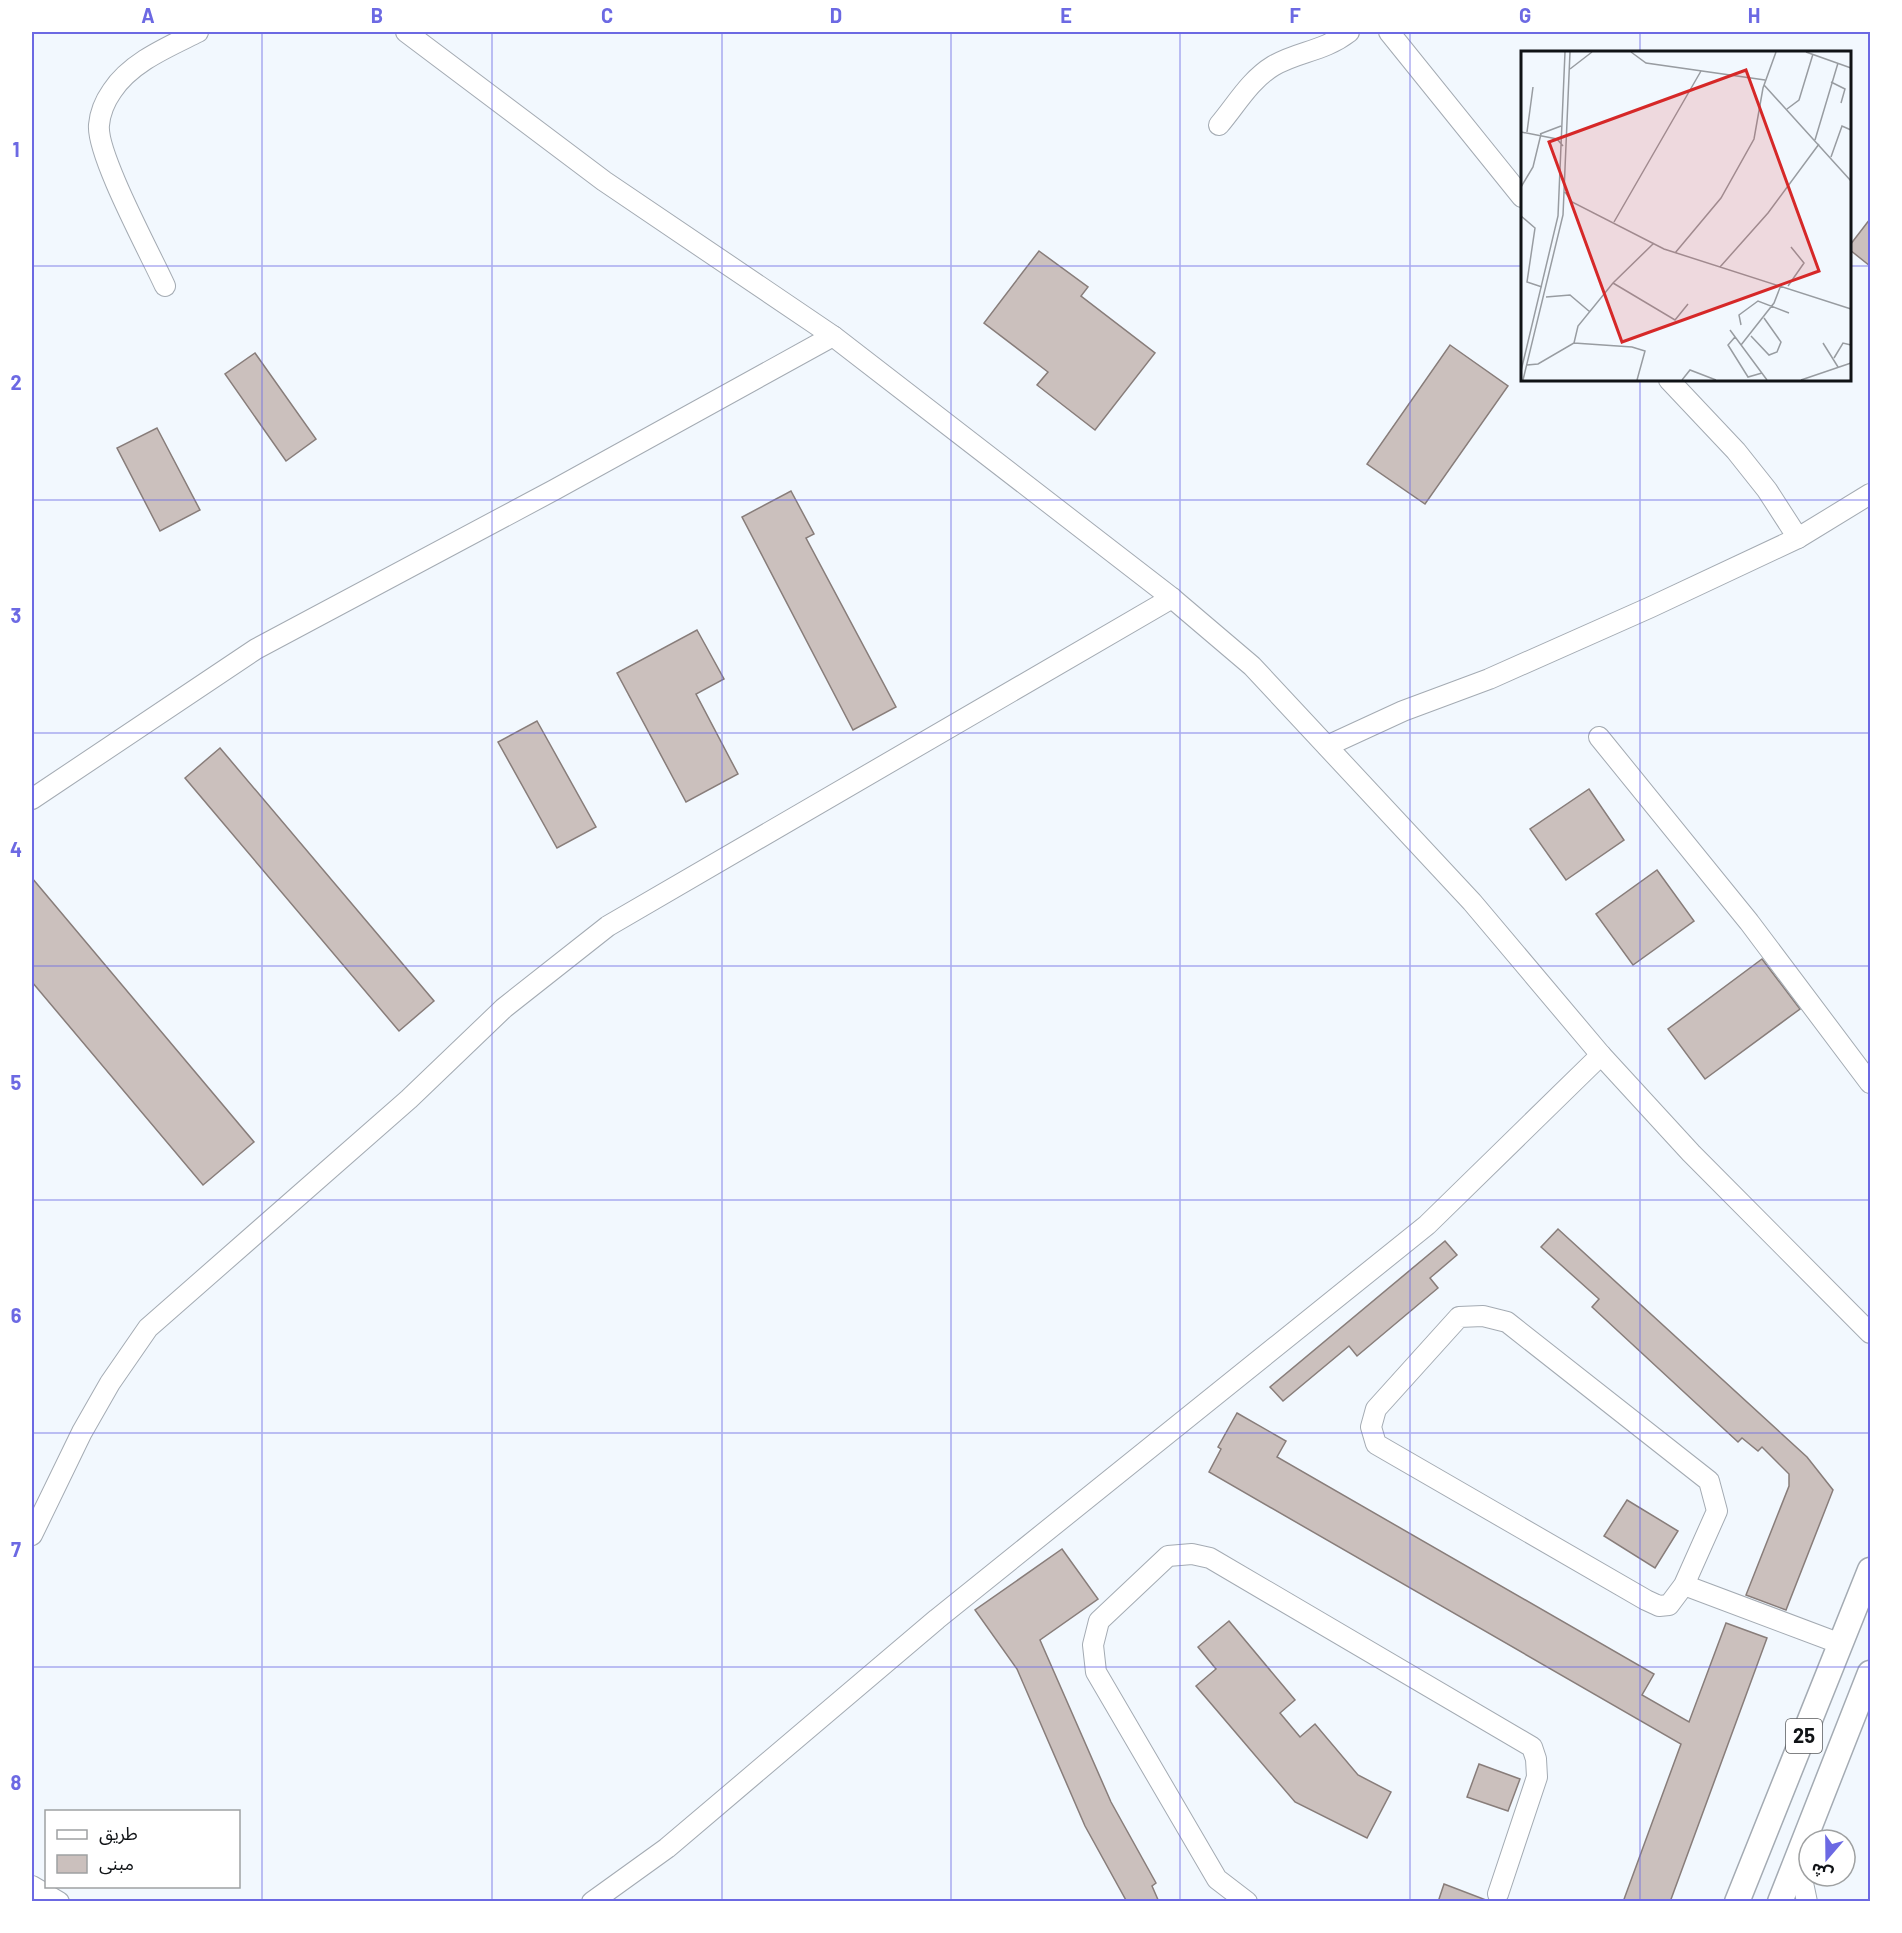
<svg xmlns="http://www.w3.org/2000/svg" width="1902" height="1933" font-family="Barlow,'Noto Sans Arabic',sans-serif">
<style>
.building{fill:#cbc0bd;stroke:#887d7a;stroke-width:1.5}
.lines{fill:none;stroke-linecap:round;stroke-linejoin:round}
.minor-casing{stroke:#a4abb3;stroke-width:22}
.major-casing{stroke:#a4abb3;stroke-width:27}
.minor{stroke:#fff;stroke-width:20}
.major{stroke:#fff;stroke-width:24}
.grid{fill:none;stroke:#6c69e3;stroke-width:1.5;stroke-opacity:0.55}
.labels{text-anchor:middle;stroke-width:6;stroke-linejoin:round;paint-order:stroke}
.shield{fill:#fff;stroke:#585a5c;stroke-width:1.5}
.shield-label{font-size:20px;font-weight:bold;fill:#101316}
.inset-road{fill:none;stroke:#989ca1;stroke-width:1.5}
.view{fill:#d62828;fill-opacity:0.15;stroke:#d62828;stroke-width:3}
.inset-edge{fill:none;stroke:#101316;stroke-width:3}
.neatline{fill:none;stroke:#6c69e3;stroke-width:2}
.grid-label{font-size:20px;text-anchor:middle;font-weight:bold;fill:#6c69e3}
</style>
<rect width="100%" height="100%" fill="#f2f8fe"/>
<g class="building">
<path d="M1870,219V266L1850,250V245Z"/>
<path d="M1039,251L1088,287L1081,296L1155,353L1095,430L1037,385L1048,372L984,323Z"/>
<path d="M1450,345L1508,386L1425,504L1367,464Z"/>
<path d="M255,353L316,439L286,461L225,374Z"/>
<path d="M157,428L200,510L160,531L117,448Z"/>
<path d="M791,491L814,534L806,538L896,707L853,730L742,517Z"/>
<path d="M697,630L724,679L696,694L738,774L686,802L617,673Z"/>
<path d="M537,721L596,827L557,848L498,742Z"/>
<path d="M220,748L434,1001L399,1031L185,778Z"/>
<path d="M1589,789L1624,840L1566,880L1530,829Z"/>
<path d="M1657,870L1694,921L1633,965L1596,914Z"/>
<path d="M32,878L254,1142L203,1185L32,982Z"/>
<path d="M1762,959L1800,1009L1705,1079L1668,1029Z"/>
<path d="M1558,1229L1807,1457L1833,1490L1786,1610L1746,1595L1789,1486V1474L1762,1447L1758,1451L1742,1438L1738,1442L1592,1307L1599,1299L1541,1247Z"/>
<path d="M1445,1241L1457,1255L1430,1278L1438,1288L1357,1356L1349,1346L1283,1401L1270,1387Z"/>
<path d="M1237,1413L1286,1441L1277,1457L1654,1674L1642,1695L1689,1722L1726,1623L1767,1638L1670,1902H1623L1681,1744L1209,1472L1221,1449L1218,1447Z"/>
<path d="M1627,1500L1678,1531L1655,1568L1604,1536Z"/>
<path d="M1062,1549L1098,1599L1040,1640L1111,1802L1156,1883L1152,1886L1159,1902H1127L1085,1826L1017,1669L975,1610Z"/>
<path d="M1229,1621L1295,1700L1280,1713L1300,1737L1315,1724L1358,1775L1391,1792L1367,1838L1295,1802L1196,1686L1216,1669L1198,1647Z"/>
<path d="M1479,1764L1520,1779L1508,1811L1467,1797Z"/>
<path d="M1444,1884L1486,1900V1902H1438Z"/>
</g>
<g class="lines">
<defs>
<g id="minor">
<path d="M406,32L604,181L833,336L1172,598L1252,666L1472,902L1601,1055L1691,1153L1870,1333"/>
<path d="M1389,32L1522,197"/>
<path d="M1219,125C1236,105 1250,80 1273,66C1298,51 1323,52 1349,32"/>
<path d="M165,286C151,255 96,154 99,125C100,113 105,101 112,91C131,62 168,47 198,32"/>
<path d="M1669,380L1736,451L1767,490L1798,538"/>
<path d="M1599,737L1749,922L1870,1083"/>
<path d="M1327,746L1403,711L1489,679L1651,607L1798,538L1870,494"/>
<path d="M32,799L256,649L554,490L833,336"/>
<path d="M1483,1316L1507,1322L1709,1481L1717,1511L1684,1585L1669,1605L1659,1606L1646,1600L1376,1444L1371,1427L1376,1409L1459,1317Z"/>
<path d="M32,1535L82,1432L110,1383L148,1328L409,1099L504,1008L608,926L1172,598"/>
<path d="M1684,1585L1841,1644"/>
<path d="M1798,1859L1807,1902"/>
<path d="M32,1886L59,1902"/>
<path d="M592,1902L667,1848L937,1619L1427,1225L1601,1055"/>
<path d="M1247,1902L1217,1879L1096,1672L1093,1645L1099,1621L1168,1556L1192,1554L1210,1558L1532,1747L1536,1759L1537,1777L1498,1894"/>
</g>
<g id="major">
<path d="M1737,1902L1870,1570"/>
<path d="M1780,1902L1870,1673"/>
</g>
</defs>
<use href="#minor" class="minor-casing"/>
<use href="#major" class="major-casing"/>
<use href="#minor" class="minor"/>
<use href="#major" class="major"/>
</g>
<path class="grid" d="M262,32V1902M492,32V1902M722,32V1902M951,32V1902M1180,32V1902M1410,32V1902M1640,32V52M32,266H1522M1850,266H1870M1640,380V1902M32,500H1870M32,733H1870M32,966H1870M32,1200H1870M32,1433H1870M32,1667H1870"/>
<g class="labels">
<rect class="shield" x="1786" y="1719" width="36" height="34" rx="4.5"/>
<g class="shield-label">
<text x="1804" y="1743">25</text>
</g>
</g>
<g transform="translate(1521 51)">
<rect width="330" height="330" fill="#f2f8fe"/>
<path class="inset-road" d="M110,1L125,12L244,29M285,1L330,17M49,18L71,1M310,31L324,38L320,52M243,34L330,130M266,58L278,49L292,3M0,81L36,88L42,95M6,81L12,36M19,83L40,75M294,89L317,12M310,106L321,75L330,79M0,136L12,116L20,83M44,141L51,151L143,198L330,258M0,165L14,177L6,231L21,236M93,171L180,20M154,202L200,147L233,88L242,37L255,1M199,216L247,162L298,93M92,232L154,269L167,253M267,235L283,212L270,196M25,246L49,244L69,261M220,274L218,264L237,250L268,262M209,279L246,329M230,285L248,304L256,301L260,291L243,267M214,286L207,294L227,326L241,322M53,292L111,296L124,300L116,329M302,292L317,316M220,294L253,252L260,234M313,307L322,292L330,294M6,314L17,313L53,292L57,275L92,232L133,192M0,320L37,165L44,1M2,329L42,164L49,1M161,329L169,319L195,329M280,329L330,312"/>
<path class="view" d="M225,19L298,220L101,291L28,91Z"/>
<rect width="330" height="330" class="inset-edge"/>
</g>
<rect width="1902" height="1933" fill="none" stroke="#ffffff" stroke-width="66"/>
<rect x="45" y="1810" width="195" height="78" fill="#ffffff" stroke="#9fa1a2" stroke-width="1.5"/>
<rect x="57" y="1830" width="30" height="9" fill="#ffffff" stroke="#9fa1a2" stroke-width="1.5"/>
<text x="99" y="1840" font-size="18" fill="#101316">طريق</text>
<rect x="57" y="1855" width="30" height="18" fill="#cbc0bd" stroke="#9fa1a2" stroke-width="1.5"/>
<text x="99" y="1870" font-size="18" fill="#101316">مبنى</text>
<g transform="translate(1827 1858) rotate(200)"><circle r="28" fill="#ffffff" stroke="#9fa1a2" stroke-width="1.5"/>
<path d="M0-4.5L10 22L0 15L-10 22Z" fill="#6c69e3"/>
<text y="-9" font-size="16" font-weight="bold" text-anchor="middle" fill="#101316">ش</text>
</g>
<rect x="33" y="33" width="1836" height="1867" class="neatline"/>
<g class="grid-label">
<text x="148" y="23">A</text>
<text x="377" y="23">B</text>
<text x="607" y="23">C</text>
<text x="836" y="23">D</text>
<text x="1066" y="23">E</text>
<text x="1295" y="23">F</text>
<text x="1525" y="23">G</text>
<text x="1754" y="23">H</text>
<text x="16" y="157">1</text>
<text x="16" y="390">2</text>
<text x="16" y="623">3</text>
<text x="16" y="857">4</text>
<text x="16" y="1090">5</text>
<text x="16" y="1323">6</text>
<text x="16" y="1557">7</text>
<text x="16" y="1790">8</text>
</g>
</svg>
